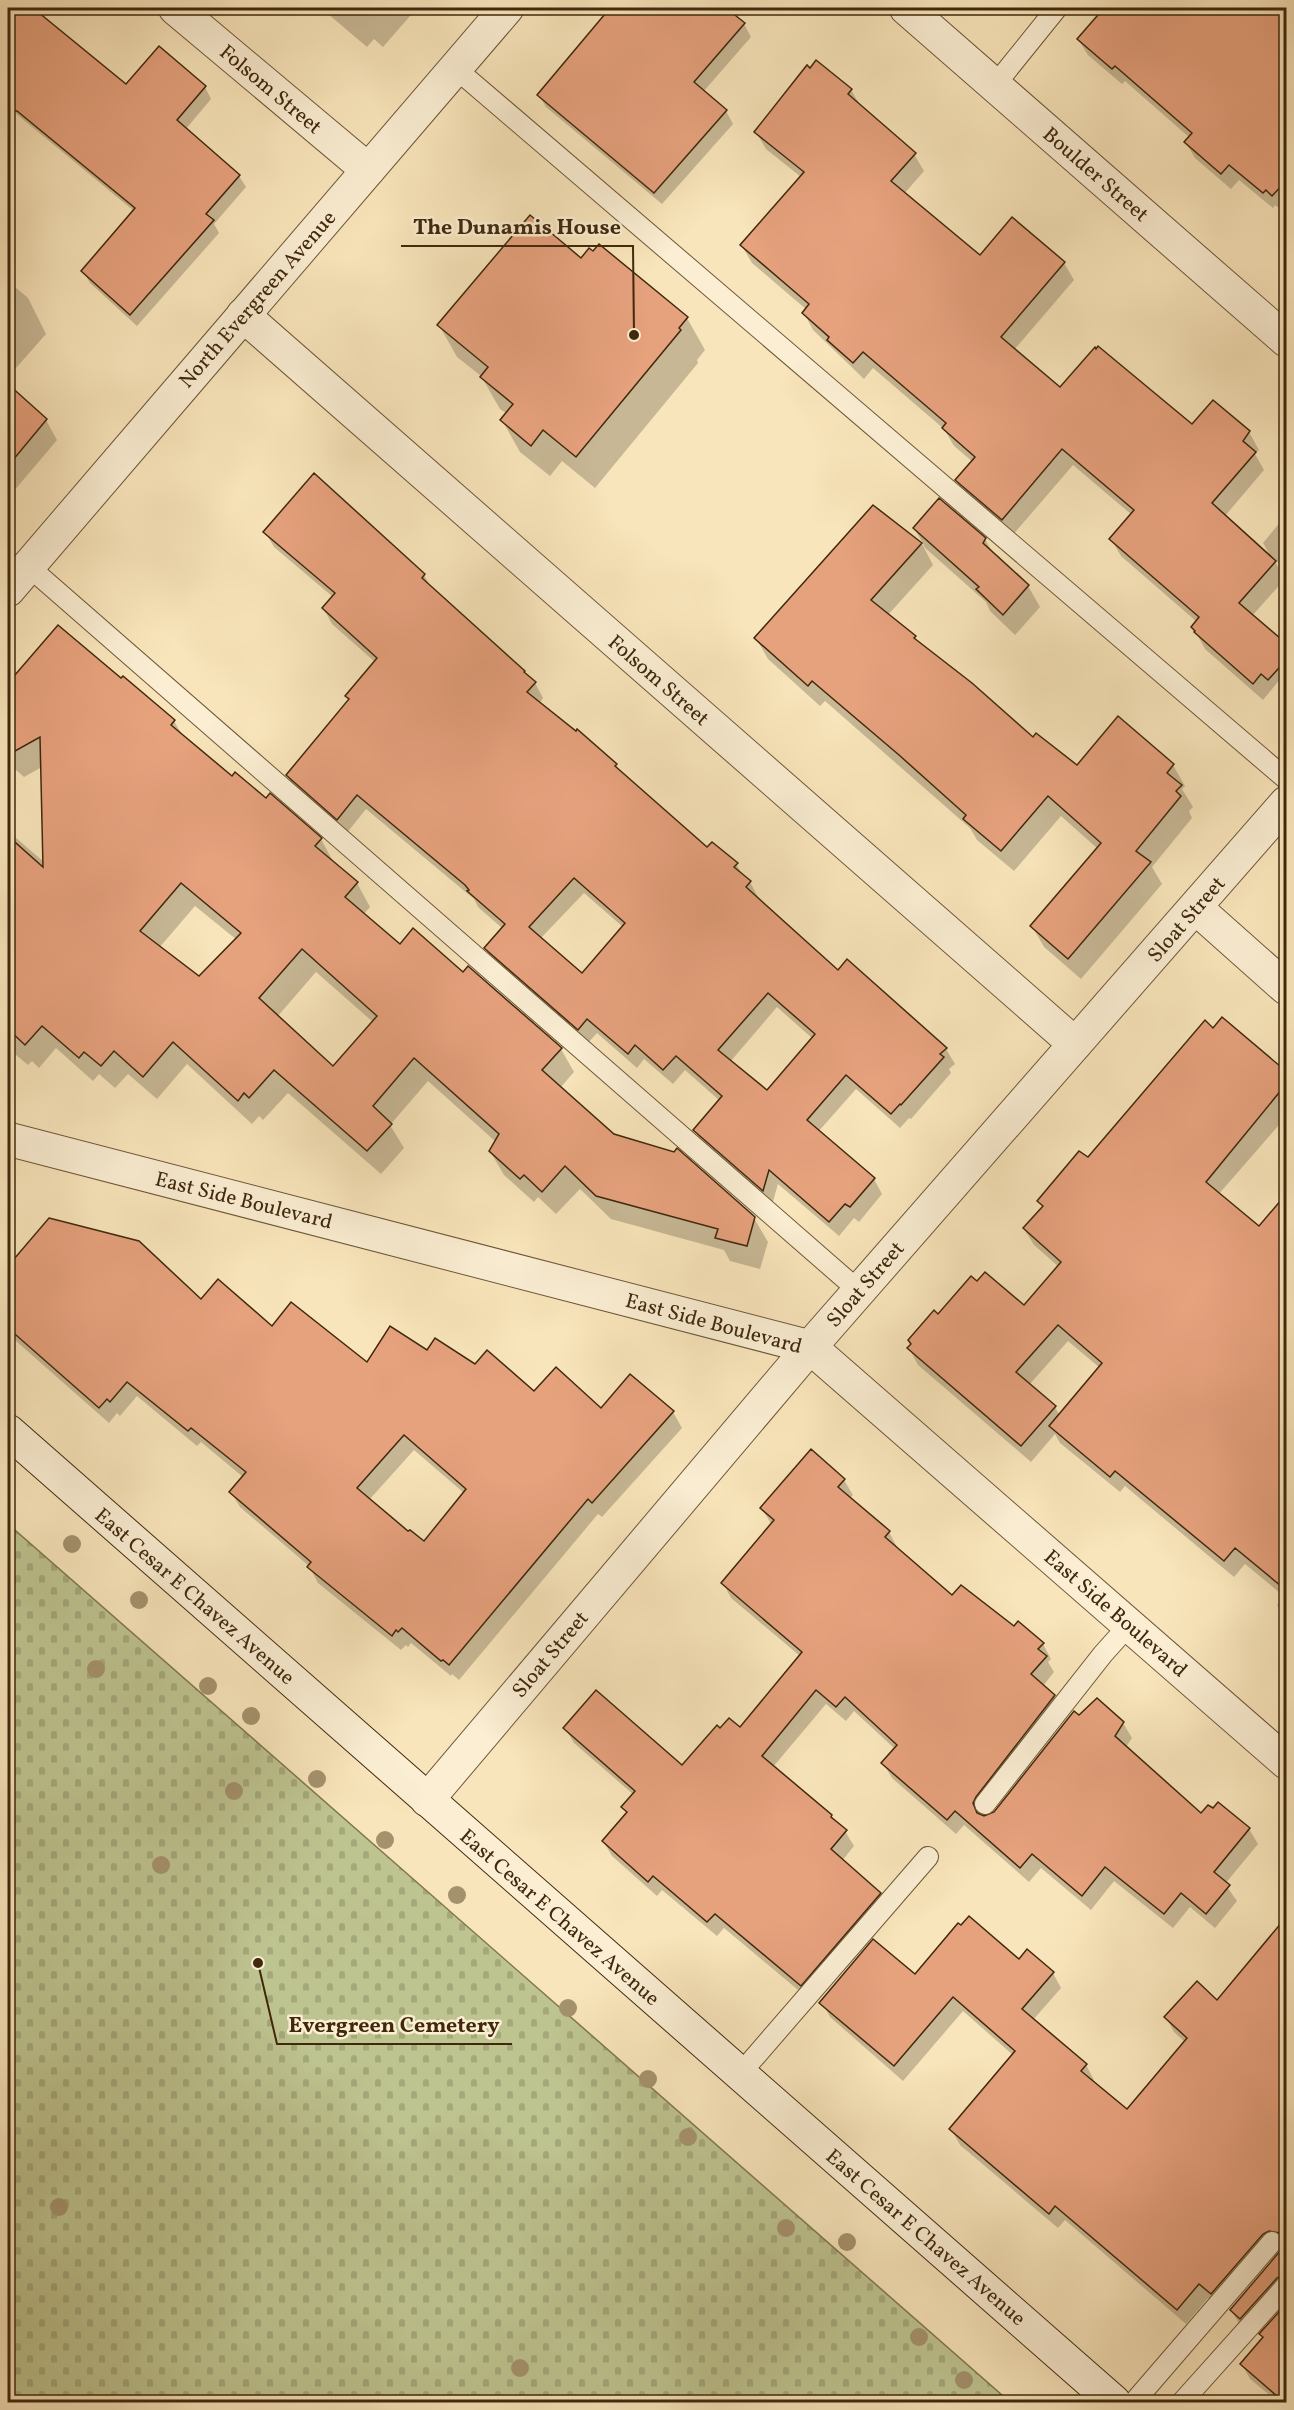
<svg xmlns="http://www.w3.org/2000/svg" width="1294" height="2410" font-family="Vollkorn,serif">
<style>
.cemetery{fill:url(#cemetery-stones);stroke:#7e764e;stroke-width:1.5}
.shadow{fill:#0003;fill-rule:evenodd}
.building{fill:#e6a17d;stroke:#3f280c;stroke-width:1.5;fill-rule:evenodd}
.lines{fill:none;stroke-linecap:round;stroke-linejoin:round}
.service-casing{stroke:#6e5738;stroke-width:22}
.minor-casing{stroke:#6e5738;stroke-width:35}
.tertiary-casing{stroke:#6e5738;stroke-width:35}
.secondary-casing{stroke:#3f280c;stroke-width:35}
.service{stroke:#fbeed3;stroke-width:20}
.minor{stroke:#fbeed3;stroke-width:33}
.tertiary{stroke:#fbeed3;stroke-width:33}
.secondary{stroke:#fbeed3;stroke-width:33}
.tree{fill:#a4926d}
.labels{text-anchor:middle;stroke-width:5;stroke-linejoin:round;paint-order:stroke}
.street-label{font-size:21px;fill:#3f280c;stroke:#fbeed3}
.leader{fill:none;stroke:#3f280c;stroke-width:2}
.callout-dot{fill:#3f280c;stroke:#fbeed3;stroke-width:2}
.callout-label{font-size:22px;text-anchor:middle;font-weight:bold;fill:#3f280c;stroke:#fbeed3;stroke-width:5;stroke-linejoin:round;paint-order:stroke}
</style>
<defs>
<pattern id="cemetery-stones" width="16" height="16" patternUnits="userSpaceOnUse" patternTransform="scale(1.5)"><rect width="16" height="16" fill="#bec490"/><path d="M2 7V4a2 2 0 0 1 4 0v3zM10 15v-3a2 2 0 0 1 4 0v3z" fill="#a4a87b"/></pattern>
</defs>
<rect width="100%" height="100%" fill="#f9e5bb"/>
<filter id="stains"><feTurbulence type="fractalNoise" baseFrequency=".00333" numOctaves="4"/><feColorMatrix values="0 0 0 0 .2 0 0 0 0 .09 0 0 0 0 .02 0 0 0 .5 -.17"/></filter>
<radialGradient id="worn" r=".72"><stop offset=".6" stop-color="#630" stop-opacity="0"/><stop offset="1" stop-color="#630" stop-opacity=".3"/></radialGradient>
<path class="cemetery" d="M8,1524L1010,2402H1011H8Z"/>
<g class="shadow">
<path d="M8,8H31L127,86L205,87L211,99L185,130L239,176L246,187L214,224L219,233L137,326L90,283L83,271L134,211L8,107Z"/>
<path d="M321,8H417L383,47L374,39L367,47Z"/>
<path d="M612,8H727L726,9L744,24L751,37L703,92L726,111L733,124L662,204L546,107L539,95Z"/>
<path d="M1106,8H1115L1119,11L1126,8L1133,14L1138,8H1286V214L1275,205L1273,208L1239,180L1231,189L1195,158L1186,143L1190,138L1125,81L1122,84L1088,55L1078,39Z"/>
<path d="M851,90L862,108L914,154L924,171L904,194L980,258L1064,263L1074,280L1014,350L1061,389L1193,426L1213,402L1249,432L1259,450L1255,454L1264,470L1225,516L1272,559L1263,543L1286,515V570L1273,558L1285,579L1252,616L1286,647V672L1263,700L1205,649L1193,627L1197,622L1121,556L1111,539L1132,515L1073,465L1012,536L967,497L957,480L973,462L954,446L944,429L873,368L864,379L813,330L804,313L807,310L752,263L742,246L801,177L766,149L756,132Z"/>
<path d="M582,260L687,318L705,350L697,360L698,363L595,488L562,461L550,476L520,452L502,420L507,414L500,409L481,376L457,357L439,325Z"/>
<path d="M8,281L28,298L46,334L8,377Z"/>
<path d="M8,386L46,420L57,440L8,498Z"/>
<path d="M314,476L424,575L432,589L524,672L535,683L543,698L539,704L616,765L621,774L707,849L736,864L744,877L750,882L758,897L757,899L838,972L946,1049L955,1064L949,1069L951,1073L911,1119L909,1118L900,1128L856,1089L818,1132L874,1179L882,1194L859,1222L854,1218L839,1236L778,1184L772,1205L703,1145L695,1130L720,1101L685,1070L673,1084L644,1059L637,1068L597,1033L587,1044L495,964L486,948L503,929L478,907L474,899L366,809L346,834L296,790L287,775L350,701L347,696L375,662L332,624L323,608L333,597L274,547L265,532ZM584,893L623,927L582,975L540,939ZM777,1007L813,1039L767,1092L730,1062Z"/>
<path d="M873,507L925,547L914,528L985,539L994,555L1028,586L1040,607L1015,635L990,611L986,602L923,546L933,565L887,616L1033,739L1077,767L1173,765L1185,786L1182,789L1193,807L1189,811L1192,818L1152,867L1162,884L1081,979L1044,947L1032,926L1098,849L1061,816L1014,871L977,840L970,828L825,701L820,706L768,659L756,638Z"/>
<path d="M58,627L121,681L174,721L184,738L232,778L321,839L334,863L357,883L370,907L363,915L400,946L463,974L561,1049L574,1072L560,1088L614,1136L754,1218L768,1242L760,1269L730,1261L724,1250L611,1219L580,1189L556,1214L538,1197L534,1202L504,1175L490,1151L496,1142L428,1081L390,1125L404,1148L381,1174L288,1093L263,1120L259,1116L252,1124L187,1064L157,1099L128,1074L115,1088L99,1074L93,1081L56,1048L39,1068L32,1061L28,1065L15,1054L13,1057L8,1053V831L44,862L42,767L24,777L8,763V686ZM195,906L237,940L199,978L159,948ZM316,972L373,1022L333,1068L277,1017Z"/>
<path d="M1213,1030L1286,1074V1117L1218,1195L1259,1228L1286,1196V1622L1277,1605L1285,1597L1245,1564L1234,1577L1125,1486L1120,1492L1060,1443L1055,1434L1031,1462L918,1365L909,1348L938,1316L1024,1307L1059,1267L1034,1245L1024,1229L1043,1208L1039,1202L1089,1159ZM1068,1341L1100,1368L1060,1416L1055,1407L1029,1385Z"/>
<path d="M49,1220L201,1302L367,1364L427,1352L476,1366L534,1393L601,1410L673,1412L682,1428L602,1517L598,1514L459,1680L452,1674L451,1676L411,1643L408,1647L406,1645L401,1650L318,1583L309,1566L240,1507L231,1492L243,1477L201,1442L197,1446L137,1396L120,1416L117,1413L109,1423L8,1334V1268ZM414,1450L464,1493L424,1543L409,1534L369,1500Z"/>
<path d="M844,1480L853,1495L850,1498L889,1532L897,1547L896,1549L952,1597L1043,1644L1051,1659L1048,1662L1054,1672L1043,1686L1054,1696L1063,1711L982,1817L995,1813L1079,1717L1123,1723L1132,1738L1126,1747L1201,1815L1213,1810L1218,1804L1249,1829L1258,1844L1225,1884L1237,1901L1215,1928L1190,1907L1173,1928L1114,1881L1091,1910L1041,1868L1029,1882L964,1825L956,1834L892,1778L883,1763L895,1749L854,1711L846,1721L826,1704L773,1767L831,1816L845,1831L854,1846L842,1861L880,1894L888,1909L810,2000L724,1928L717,1936L662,1890L657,1896L612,1856L603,1841L627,1814L623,1808L634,1795L574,1743L565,1728L682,1767L720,1731L740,1729L800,1656L731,1598L723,1583L772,1525L762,1509Z"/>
<path d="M1286,1917V2293L1240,2325L1231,2310L1283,2250L1284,2245H1278L1220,2308L1208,2298L1186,2324L1065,2220L1058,2228L960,2145L951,2129L1014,2056L963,2011L903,2081L830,2017L822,2002L915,1976L1019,1961L1053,1973L1061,1988L1033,2020L1086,2065L1094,2080L1092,2083L1127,2111L1185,2042L1174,2032L1166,2017L1217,2002Z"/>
<path d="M1286,2306V2402H1278L1250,2379L1242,2364L1263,2338L1261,2334Z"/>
</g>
<g class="building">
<path d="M8,8H33L126,84L159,46L206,86L177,120L240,175L206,214L214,220L130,315L81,271L135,208L17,111H8Z"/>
<path d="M610,8H726L745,23L694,82L727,110L654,193L537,95Z"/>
<path d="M1104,8H1287V180L1272,196L1266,190L1263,193L1229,165L1221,174L1184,142L1192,133L1115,66L1112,69L1077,39Z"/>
<path d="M816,60L852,89L848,94L916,153L891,181L980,255L1012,217L1065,262L1001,337L1060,387L1095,347L1096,349L1098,346L1192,424L1213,400L1250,431L1243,441L1256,452L1212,503L1276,561L1239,603L1287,644V659L1268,680L1261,674L1253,684L1194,632L1195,631L1191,627L1199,617L1109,539L1134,510L1062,449L1002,520L955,480L975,457L942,428L946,423L863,352L853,363L827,340L829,337L802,313L809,304L740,245L804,172L754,132L807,65L810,68Z"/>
<path d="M530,215L581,258L589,248L593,251L599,244L688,317L679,328L681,330L576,457L543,430L531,446L500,420L513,404L480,377L488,367L437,325Z"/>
<path d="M8,384L47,419L8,466Z"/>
<path d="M314,473L425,574L422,578L525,671L524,672L536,682L527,692L576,731L577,729L617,764L615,766L707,847L712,842L738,863L734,867L751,881L746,887L838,970L847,959L947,1048L940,1054L944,1057L901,1105L900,1104L891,1114L846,1075L807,1120L875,1178L850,1207L845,1204L829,1222L769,1170L763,1191L693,1130L722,1096L676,1056L663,1070L635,1045L628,1054L587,1019L578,1030L484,948L505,924L467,891L469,890L465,885L357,795L337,820L286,775L349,699L345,696L377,658L322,608L335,593L263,532ZM574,878L625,923L582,973L529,927ZM768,993L815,1034L767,1090L718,1050Z"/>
<path d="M939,498L986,538L983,543L1029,585L1003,615L976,589L979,587L913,528Z"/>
<path d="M873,505L922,543L871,600L916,636L914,638L972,683L1033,737L1036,733L1077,765L1118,716L1174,764L1167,773L1182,785L1176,791L1181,796L1136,851L1151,862L1068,959L1030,926L1101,843L1048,796L1001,851L963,819L966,815L899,755L812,681L808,686L754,638Z"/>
<path d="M58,625L121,678L123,676L175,720L171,725L232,776L235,772L266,798L270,793L322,838L315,846L358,882L345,897L400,944L413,928L463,972L468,966L562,1048L542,1070L614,1134L674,1152L677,1148L755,1217L747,1246L715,1238L718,1229L596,1196L565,1166L542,1192L524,1175L520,1179L489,1151L499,1134L414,1058L373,1106L392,1124L367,1151L274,1070L249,1098L244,1093L238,1101L173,1042L143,1077L114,1051L101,1066L84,1052L79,1058L42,1026L25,1045L8,1029V836L43,867L40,737L8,755V683ZM181,883L241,933L199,976L140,931ZM302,949L377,1016L333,1066L259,998Z"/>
<path d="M1222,1017L1287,1072V1083L1206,1182L1259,1226L1287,1193V1371L1281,1378L1287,1383V1591L1235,1548L1224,1561L1115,1471L1110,1477L1049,1426L1102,1363L1058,1325L1016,1372L1056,1406L1021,1446L907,1348L911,1344L908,1340L934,1310L938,1314L971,1276L977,1281L985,1272L1024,1305L1061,1262L1023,1228L1043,1206L1037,1201L1079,1151L1088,1157L1205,1020L1213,1028Z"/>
<path d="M49,1218L139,1241L201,1299L218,1279L272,1326L291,1302L367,1362L390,1326L427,1350L435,1338L475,1364L487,1350L534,1391L556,1367L601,1408L630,1374L674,1411L592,1503L588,1499L449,1665L443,1660L441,1661L402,1628L398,1632L396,1630L392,1636L307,1567L311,1562L229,1492L246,1472L191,1428L188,1431L127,1382L110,1402L107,1399L99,1408L8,1328V1266ZM404,1435L466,1489L424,1541L410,1530L408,1531L357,1488Z"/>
<path d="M811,1449L845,1479L838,1487L890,1531L885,1537L952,1595L961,1585L1014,1626L1018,1621L1044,1643L1038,1649L1047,1656L1031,1674L1055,1695L976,1797L973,1803L977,1813L984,1816L994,1812L1074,1711L1079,1715L1097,1698L1124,1722L1115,1736L1201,1813L1208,1805L1213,1808L1218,1802L1250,1828L1214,1872L1230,1885L1206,1914L1181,1893L1164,1914L1105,1867L1082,1896L1032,1854L1020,1868L955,1811L947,1820L881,1763L897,1745L845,1697L836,1707L816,1690L762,1756L832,1815L831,1817L847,1830L831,1849L881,1893L801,1986L715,1914L707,1922L653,1876L648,1882L602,1841L627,1812L621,1807L635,1791L563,1728L596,1690L682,1765L717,1725L720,1728L729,1718L740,1727L802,1652L721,1583L774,1520L760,1508Z"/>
<path d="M969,1916L1019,1959L1027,1949L1054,1972L1022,2009L1087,2064L1081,2071L1127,2109L1187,2038L1164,2017L1197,1981L1217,2000L1287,1916V2274L1277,2278L1240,2319L1230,2310L1281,2250L1283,2239L1279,2233L1269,2231L1263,2234L1211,2294L1199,2284L1177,2310L1055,2206L1049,2214L949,2129L1015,2051L953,1997L894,2066L819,2003L873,1939L915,1974L958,1923L961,1925Z"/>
<path d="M1287,2303V2403H1285L1240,2364L1263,2337L1259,2334Z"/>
</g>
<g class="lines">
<defs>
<g id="service">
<path d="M455,68L1286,779"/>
<path d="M995,85L1057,8"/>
<path d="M28,566L859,1291"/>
<path d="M985,1804L1103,1654L1129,1625"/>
<path d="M740,2074L928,1857"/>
<path d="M1134,2402L1272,2242"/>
<path d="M1182,2402L1286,2286"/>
</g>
<g id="minor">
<path d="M175,8L368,170"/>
<path d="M906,8L1286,340"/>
<path d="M243,315L1075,1044"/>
<path d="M1196,908L1286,988"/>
<path d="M8,1139L810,1347L1286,1762"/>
<path d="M427,1800L810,1347L1286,803"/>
</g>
<path id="tertiary" d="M8,590L507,8"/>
<path id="secondary" d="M8,1431L1114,2402"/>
</defs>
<use href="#service" class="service-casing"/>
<use href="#minor" class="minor-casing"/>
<use href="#tertiary" class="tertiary-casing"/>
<use href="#secondary" class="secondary-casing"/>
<use href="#service" class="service"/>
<use href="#minor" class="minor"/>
<use href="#tertiary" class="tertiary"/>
<use href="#secondary" class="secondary"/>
</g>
<g class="tree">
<circle cx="72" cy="1544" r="9"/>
<circle cx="139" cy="1600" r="9"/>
<circle cx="96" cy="1669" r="9"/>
<circle cx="208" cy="1686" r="9"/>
<circle cx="251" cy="1716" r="9"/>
<circle cx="317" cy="1779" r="9"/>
<circle cx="234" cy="1791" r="9"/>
<circle cx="385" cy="1840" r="9"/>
<circle cx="161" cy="1865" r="9"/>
<circle cx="457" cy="1895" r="9"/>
<circle cx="568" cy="2008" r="9"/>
<circle cx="648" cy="2079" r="9"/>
<circle cx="688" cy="2137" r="9"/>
<circle cx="59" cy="2207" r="9"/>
<circle cx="786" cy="2228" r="9"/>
<circle cx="847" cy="2242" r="9"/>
<circle cx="919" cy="2337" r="9"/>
<circle cx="520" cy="2368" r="9"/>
<circle cx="964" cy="2380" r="9"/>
</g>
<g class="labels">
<g class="street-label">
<text transform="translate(271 89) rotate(40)" y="7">Folsom Street</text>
<text transform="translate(1096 174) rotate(41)" y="7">Boulder Street</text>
<text transform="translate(257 299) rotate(-49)" y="7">North Evergreen Avenue</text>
<text transform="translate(659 680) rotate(41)" y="7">Folsom Street</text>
<text transform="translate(1186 919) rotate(-49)" y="7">Sloat Street</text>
<text transform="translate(244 1200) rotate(14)" y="7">East Side Boulevard</text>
<text transform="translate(865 1284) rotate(-49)" y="7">Sloat Street</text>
<text transform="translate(714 1323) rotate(15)" y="7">East Side Boulevard</text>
<text transform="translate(195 1596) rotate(41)" y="7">East Cesar E Chavez Avenue</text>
<text transform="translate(1116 1613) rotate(41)" y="7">East Side Boulevard</text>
<text transform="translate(550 1654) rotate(-50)" y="7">Sloat Street</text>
<text transform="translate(560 1917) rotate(41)" y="7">East Cesar E Chavez Avenue</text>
<text transform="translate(926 2237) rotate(41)" y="7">East Cesar E Chavez Avenue</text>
</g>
</g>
<path class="leader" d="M634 335L633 246H401M258 1963L277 2044H512"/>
<g class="callout-dot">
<circle cx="634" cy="335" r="6"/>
<circle cx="258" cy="1963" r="6"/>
</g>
<g class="callout-label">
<text x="517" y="234">The Dunamis House</text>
<text x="394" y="2032">Evergreen Cemetery</text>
</g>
<rect width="1294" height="2410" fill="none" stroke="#f9e5bb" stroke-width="30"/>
<rect x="9" y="9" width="1276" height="2392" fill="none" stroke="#3f280c" stroke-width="3"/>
<rect x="15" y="15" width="1264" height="2380" fill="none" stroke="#3f280c" stroke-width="1.5"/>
<rect width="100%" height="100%" filter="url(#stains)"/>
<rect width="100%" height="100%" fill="url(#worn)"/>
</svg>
